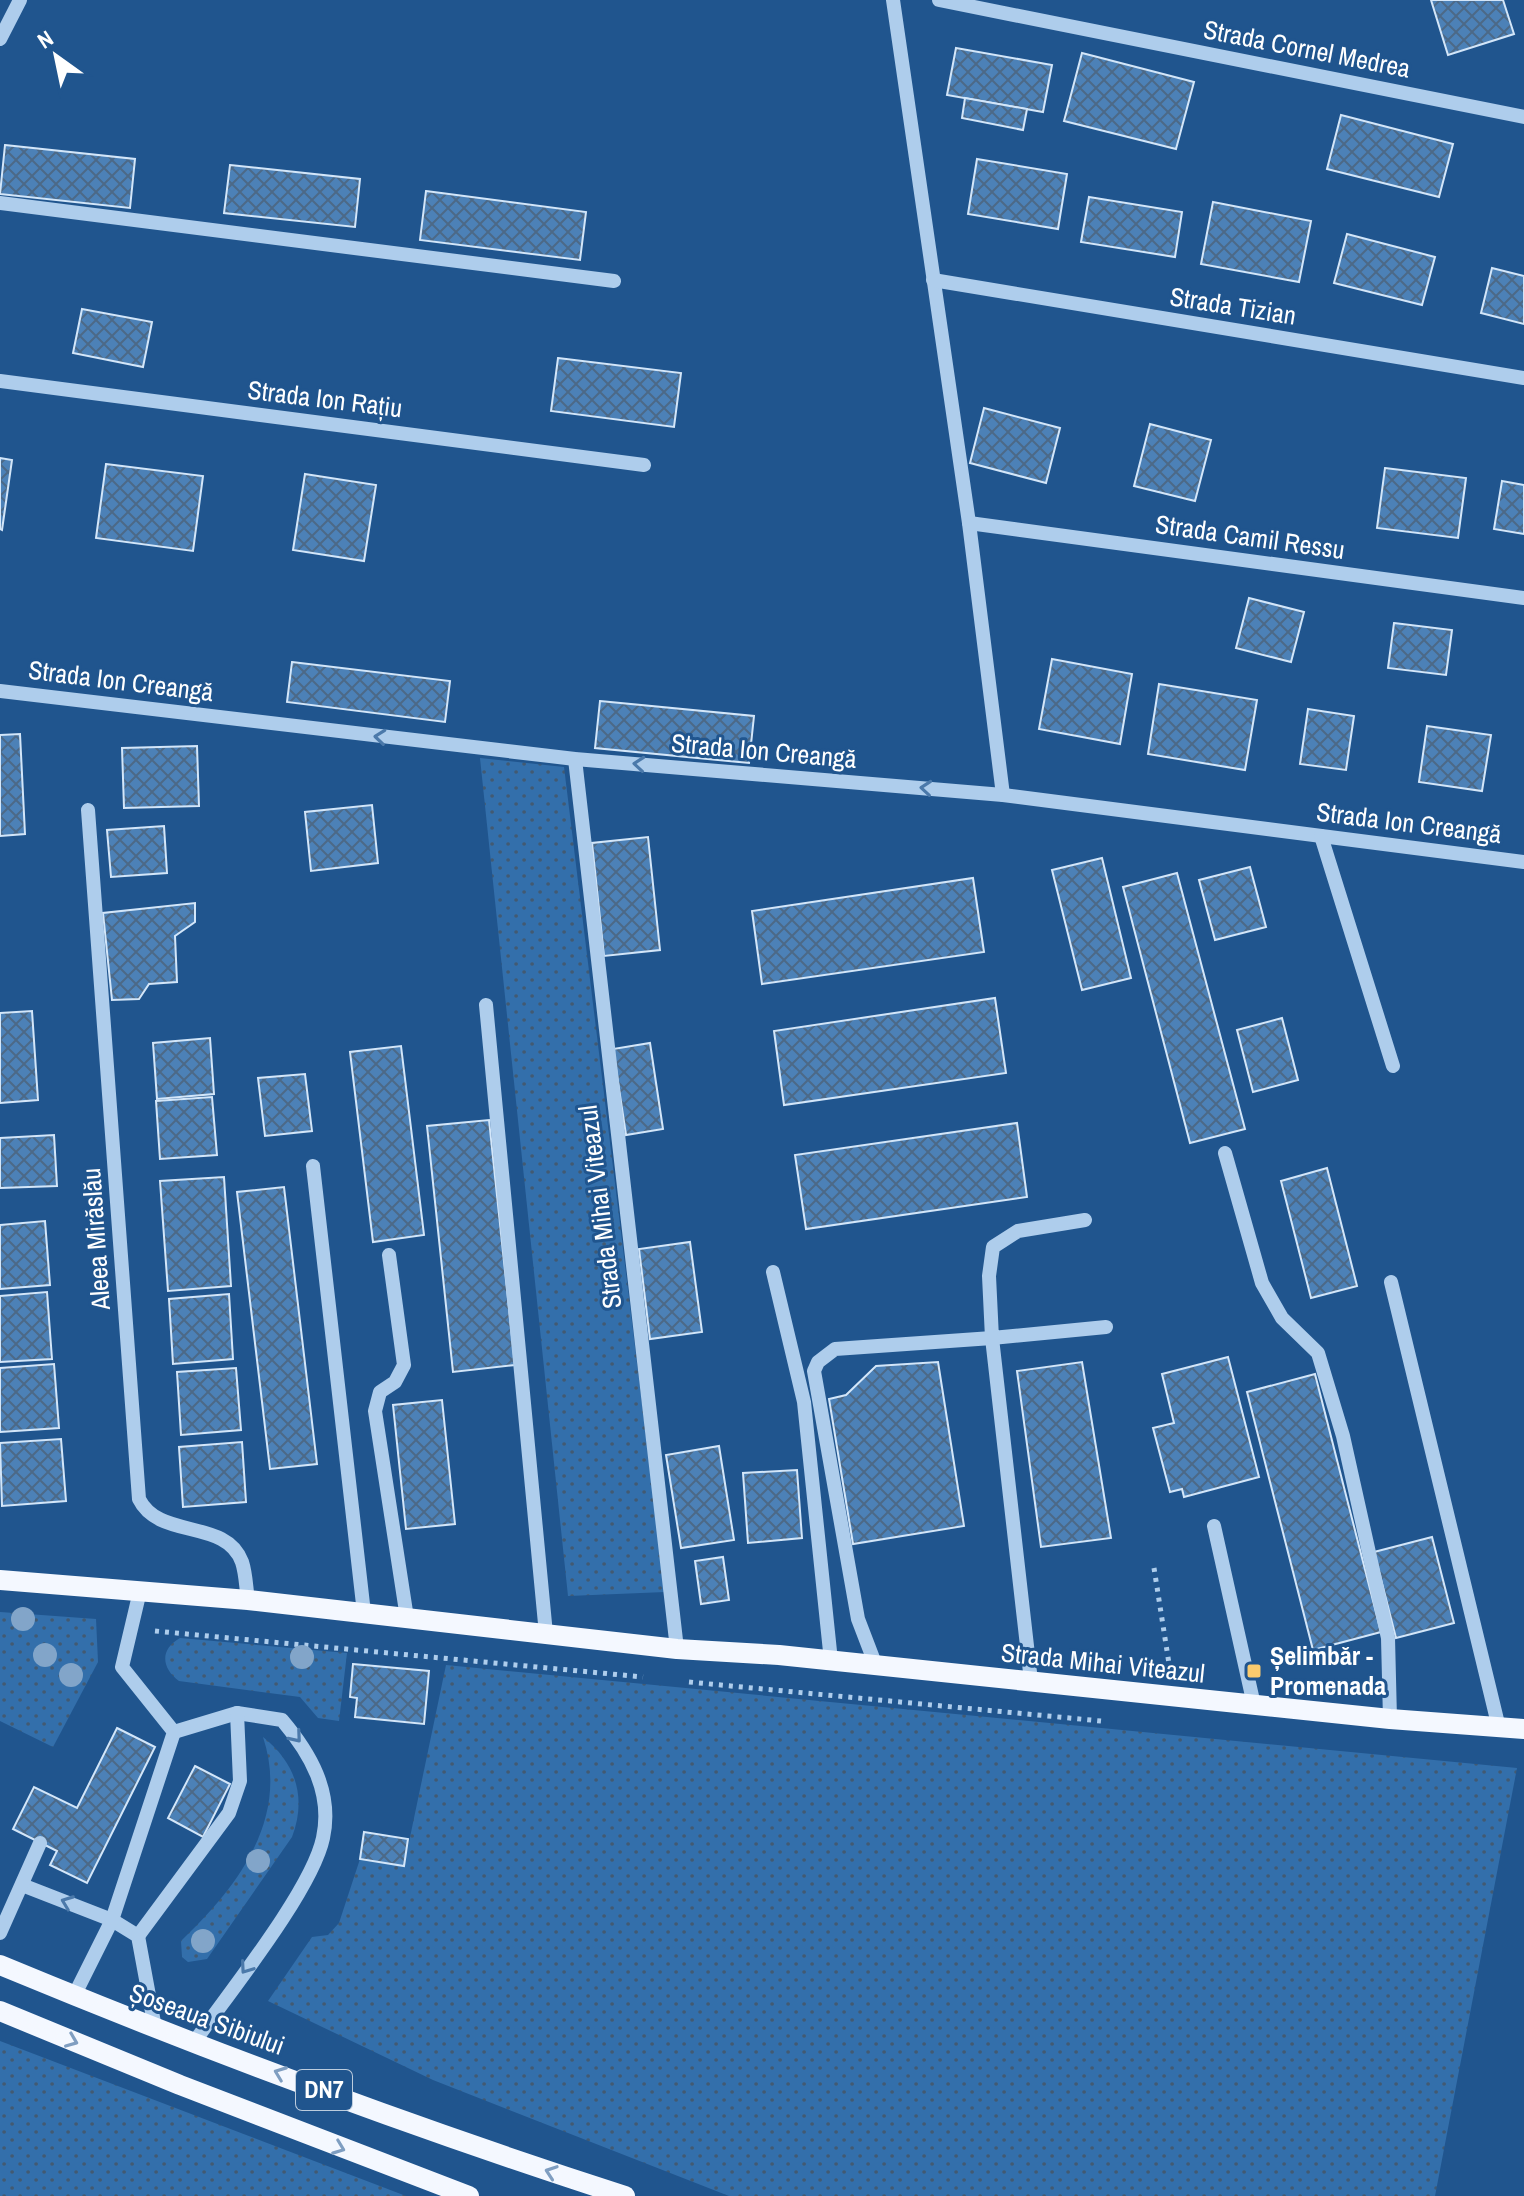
<svg xmlns="http://www.w3.org/2000/svg" width="1524" height="2196" font-family="'Archivo Narrow',sans-serif">
<style>
.grass{fill:url(#grass-dots)}
.building{fill:url(#building-cross-hatch);stroke:#d3e6f9;stroke-width:2}
.lines{fill:none;stroke-linecap:round;stroke-linejoin:round}
.path{stroke:#aecdec;stroke-width:5;stroke-dasharray:4 6;stroke-linecap:butt}
.minor{stroke:#aecdec;stroke-width:14}
.major{stroke:#f4f8ff;stroke-width:20}
.tree{fill:#82a5c9}
.oneway{stroke:#4b79aa}
.oneway2{stroke:#7f9ec1}
.poi-dot{fill:#facb6e;stroke:#20558e;stroke-width:3}
.labels{text-anchor:middle;stroke-width:6;stroke-linejoin:round;paint-order:stroke}
.shield{fill:#20558e;stroke:#bcccdd;stroke-width:2}
.shield-label{font-size:24px;font-weight:bold;fill:#fff}
.street-label{font-size:26px;fill:#fff;stroke:#20558e}
.poi-label{font-size:26px;font-weight:bold;fill:#fff;stroke:#20558e;text-anchor:start}
</style>
<defs>
<pattern id="grass-dots" width="8" height="8" patternUnits="userSpaceOnUse" patternTransform="scale(2)"><rect width="8" height="8" fill="#336fab"/><path d="M2 2h.1M6 6h.1" fill="none" stroke="#425a72" stroke-width="1.8" stroke-linecap="round"/></pattern>
<pattern id="building-cross-hatch" width="8" height="8" patternUnits="userSpaceOnUse" patternTransform="scale(2)"><rect width="8" height="8" fill="#4c81b7"/><path d="M0 0l8 8M0 8l8-8" fill="none" stroke="#4c6987"/></pattern>
</defs>
<rect width="100%" height="100%" fill="#20558e"/>
<g class="grass">
<path d="M480,758L564,767L665,1592L568,1596Z"/>
<path d="M0,1612L96,1619L98,1662L53,1747L0,1721Z"/>
<path d="M180,1638L347,1653L339,1721L318,1718L300,1697L179,1681C161,1668 160,1649 180,1638Z"/>
<path d="M446,1665L1517,1768L1435,2196H729L433,2080L268,2001L312,1937L328,1935L339,1923L360,1859L404,1866Z"/>
<path d="M263,1737C296,1763 307,1798 292,1837L207,1959L188,1962L182,1957L181,1941C238,1887 290,1818 263,1737Z"/>
<path d="M0,2041L406,2196H0Z"/>
</g>
<g class="building">
<path d="M1431,0H1503L1514,34L1448,55Z"/>
<path d="M956,48L1052,65L1043,112L947,95Z"/>
<path d="M1082,53L1194,82L1176,149L1064,121Z"/>
<path d="M965,98L1027,109L1023,130L962,118Z"/>
<path d="M1341,115L1453,144L1439,197L1327,169Z"/>
<path d="M5,145L135,159L130,208L0,194Z"/>
<path d="M977,159L1067,174L1058,229L968,214Z"/>
<path d="M230,165L360,179L355,227L224,213Z"/>
<path d="M426,191L586,212L580,260L420,240Z"/>
<path d="M1089,197L1182,212L1175,257L1081,242Z"/>
<path d="M1213,202L1311,221L1299,282L1201,264Z"/>
<path d="M1347,234L1435,257L1422,305L1334,283Z"/>
<path d="M1492,268L1524,276V324L1481,313Z"/>
<path d="M82,309L152,322L143,367L73,353Z"/>
<path d="M558,358L681,373L674,427L551,411Z"/>
<path d="M984,408L1060,428L1046,483L970,463Z"/>
<path d="M1150,424L1211,440L1195,501L1134,486Z"/>
<path d="M0,458L12,460L2,530L0,529Z"/>
<path d="M106,464L203,476L193,551L96,538Z"/>
<path d="M1385,468L1466,478L1458,538L1377,528Z"/>
<path d="M305,474L376,485L364,561L293,550Z"/>
<path d="M1502,481L1524,485V534L1494,529Z"/>
<path d="M1249,598L1304,612L1291,662L1236,648Z"/>
<path d="M1394,623L1452,630L1446,675L1388,668Z"/>
<path d="M1052,659L1132,674L1120,744L1039,729Z"/>
<path d="M292,662L450,681L445,722L287,702Z"/>
<path d="M1159,684L1257,700L1245,770L1148,754Z"/>
<path d="M600,701L754,716L749,763L595,748Z"/>
<path d="M1308,709L1354,716L1346,770L1300,764Z"/>
<path d="M1427,726L1491,735L1482,791L1419,782Z"/>
<path d="M20,734L25,834L0,836V735Z"/>
<path d="M197,746L199,806L124,808L122,748Z"/>
<path d="M372,805L378,863L311,871L305,812Z"/>
<path d="M164,826L167,873L111,877L107,830Z"/>
<path d="M648,837L660,950L604,956L592,843Z"/>
<path d="M1102,858L1131,978L1082,990L1052,870Z"/>
<path d="M1250,867L1266,927L1215,940L1199,880Z"/>
<path d="M1177,873L1245,1129L1190,1143L1123,887Z"/>
<path d="M973,878L984,952L762,984L752,911Z"/>
<path d="M195,903V922L175,936L177,982L149,984L139,999L112,1000L103,913Z"/>
<path d="M995,998L1006,1073L784,1105L774,1031Z"/>
<path d="M32,1011L38,1100L0,1103V1013Z"/>
<path d="M1282,1018L1298,1080L1253,1092L1237,1030Z"/>
<path d="M210,1038L214,1094L157,1099L153,1043Z"/>
<path d="M650,1043L663,1129L626,1135L613,1049Z"/>
<path d="M401,1046L424,1235L373,1242L350,1052Z"/>
<path d="M305,1074L312,1131L265,1136L258,1078Z"/>
<path d="M212,1097L217,1155L160,1159L156,1101Z"/>
<path d="M489,1120L515,1365L453,1372L427,1126Z"/>
<path d="M1017,1123L1027,1197L806,1229L795,1155Z"/>
<path d="M54,1135L57,1186L0,1188V1138Z"/>
<path d="M1327,1168L1357,1286L1311,1298L1281,1181Z"/>
<path d="M224,1177L231,1286L168,1291L160,1181Z"/>
<path d="M284,1187L317,1464L270,1469L237,1192Z"/>
<path d="M45,1221L50,1285L0,1289V1225Z"/>
<path d="M690,1242L702,1332L650,1339L639,1249Z"/>
<path d="M47,1292L52,1359L0,1362V1296Z"/>
<path d="M229,1294L233,1359L173,1364L169,1299Z"/>
<path d="M1228,1357L1259,1477L1184,1497L1182,1489L1170,1492L1153,1428L1174,1423L1162,1374Z"/>
<path d="M938,1362L964,1526L853,1544L829,1399L846,1395L876,1366Z"/>
<path d="M1082,1362L1111,1538L1041,1547L1017,1371Z"/>
<path d="M54,1364L59,1428L0,1432V1368Z"/>
<path d="M236,1368L241,1430L181,1435L177,1372Z"/>
<path d="M1315,1374L1381,1632L1313,1650L1247,1392Z"/>
<path d="M442,1400L455,1524L406,1529L393,1405Z"/>
<path d="M61,1439L66,1501L2,1506L0,1443Z"/>
<path d="M242,1442L246,1502L183,1507L179,1447Z"/>
<path d="M719,1446L734,1540L681,1548L666,1455Z"/>
<path d="M797,1470L802,1538L748,1543L743,1473Z"/>
<path d="M1432,1537L1454,1623L1396,1638L1374,1552Z"/>
<path d="M723,1557L729,1600L701,1604L695,1561Z"/>
<path d="M353,1664L429,1671L424,1724L355,1717L357,1698L350,1697Z"/>
<path d="M117,1728L155,1747L87,1883L50,1865L57,1851L13,1829L34,1787L77,1808Z"/>
<path d="M195,1766L230,1784L203,1837L168,1818Z"/>
<path d="M364,1832L408,1839L404,1866L360,1859Z"/>
</g>
<g class="lines">
<g class="path">
<path d="M1154,1568L1170,1670"/>
<path d="M155,1631L643,1677"/>
<path d="M689,1682L1101,1721"/>
</g>
<g class="minor">
<path d="M893,0L969,523L1003,795"/>
<path d="M939,0L1524,117"/>
<path d="M0,39L20,0"/>
<path d="M0,203L614,281"/>
<path d="M933,280L1524,378"/>
<path d="M0,381L644,465"/>
<path d="M969,523L1524,598"/>
<path d="M0,691L575,759L1003,795L1524,862"/>
<path d="M575,759L677,1649"/>
<path d="M88,810L139,1499C159,1540 226,1518 242,1562C246,1574 246,1588 248,1600"/>
<path d="M1321,836L1393,1066"/>
<path d="M486,1005L546,1634"/>
<path d="M1225,1153L1262,1283L1282,1318L1318,1353L1343,1436L1388,1638L1390,1719"/>
<path d="M313,1166L364,1613"/>
<path d="M1085,1220L1018,1231L993,1247L989,1276L992,1338L1106,1327"/>
<path d="M389,1255L404,1365L395,1382L380,1392L375,1411L407,1618"/>
<path d="M773,1272L804,1402L831,1661"/>
<path d="M1391,1282L1499,1728"/>
<path d="M1214,1526L1254,1705"/>
<path d="M876,1666L858,1619L814,1371L818,1362L835,1349L992,1338L1031,1681"/>
<path d="M174,1732L237,1713L282,1720C310,1753 333,1792 323,1838C312,1890 229,1993 195,2041"/>
<path d="M22,1885L112,1920L138,1936L155,2028"/>
<path d="M0,1933L40,1843"/>
<path d="M138,1936L229,1813L240,1781L237,1713"/>
<path d="M74,1996L112,1920L174,1732L122,1667L140,1591"/>
</g>
<g class="major">
<path d="M0,1580L248,1600L677,1649L779,1655L1390,1719L1524,1729"/>
<path d="M0,1965C205,2050 414,2128 625,2196"/>
<path d="M0,2011L180,2085L469,2196"/>
</g>
</g>
<g class="tree">
<circle cx="23" cy="1619" r="12"/>
<circle cx="45" cy="1655" r="12"/>
<circle cx="302" cy="1657" r="12"/>
<circle cx="71" cy="1675" r="12"/>
<circle cx="258" cy="1861" r="12"/>
<circle cx="203" cy="1941" r="12"/>
</g>
<defs><path id="oneway-chevron" d="M-2-3.5L2.5 0L-2 3.5" fill="none" stroke-width="1.6" stroke-linecap="round" stroke-linejoin="round" transform="scale(2)"/></defs>
<g class="oneway">
<use href="#oneway-chevron" transform="translate(380 737) rotate(-174)"/>
<use href="#oneway-chevron" transform="translate(639 764) rotate(-175)"/>
<use href="#oneway-chevron" transform="translate(926 788) rotate(-175)"/>
<use href="#oneway-chevron" transform="translate(296 1737) rotate(50)"/>
<use href="#oneway-chevron" transform="translate(67 1902) rotate(-159)"/>
<use href="#oneway-chevron" transform="translate(246 1968) rotate(125)"/>
</g>
<g class="oneway2">
<use href="#oneway-chevron" transform="translate(72 2041) rotate(22)"/>
<use href="#oneway-chevron" transform="translate(280 2073) rotate(-159)"/>
<use href="#oneway-chevron" transform="translate(339 2148) rotate(21)"/>
<use href="#oneway-chevron" transform="translate(551 2172) rotate(-161)"/>
</g>
<rect class="poi-dot" x="1246" y="1663" width="16" height="16" rx="4"/>
<g class="labels">
<rect class="shield" x="296" y="2070" width="56" height="40" rx="6"/>
<g class="shield-label">
<text x="324" y="2098">DN7</text>
</g>
<g class="street-label">
<text transform="translate(1307 49) rotate(11)" y="9">Strada Cornel Medrea</text>
<text transform="translate(1233 306) rotate(9)" y="9">Strada Tizian</text>
<text transform="translate(325 399) rotate(7)" y="9">Strada Ion Rațiu</text>
<text transform="translate(1250 537) rotate(8)" y="9">Strada Camil Ressu</text>
<text transform="translate(121 681) rotate(7)" y="9">Strada Ion Creangă</text>
<text transform="translate(764 751) rotate(5)" y="9">Strada Ion Creangă</text>
<text transform="translate(1409 823) rotate(7)" y="9">Strada Ion Creangă</text>
<text transform="translate(600 1207) rotate(-97)" y="9">Strada Mihai Viteazul</text>
<text transform="translate(96 1239) rotate(-94)" y="9">Aleea Mirăslău</text>
<text transform="translate(1103 1663) rotate(6)" y="9">Strada Mihai Viteazul</text>
<text transform="translate(207 2019) rotate(20)" y="9">Șoseaua Sibiului</text>
</g>
<g class="poi-label">
<text x="1270" y="1665">Șelimbăr -<tspan x="1270" dy="30">Promenada</tspan></text>
</g>
</g>
<g transform="translate(56 56) rotate(327)" stroke="#20558e" stroke-width="6" paint-order="stroke">
<path d="M0-6L14 30L0 20L-14 30Z" fill="#ffffff"/>
<text y="-12" font-size="22" font-weight="bold" text-anchor="middle" fill="#ffffff">N</text>
</g>
</svg>
